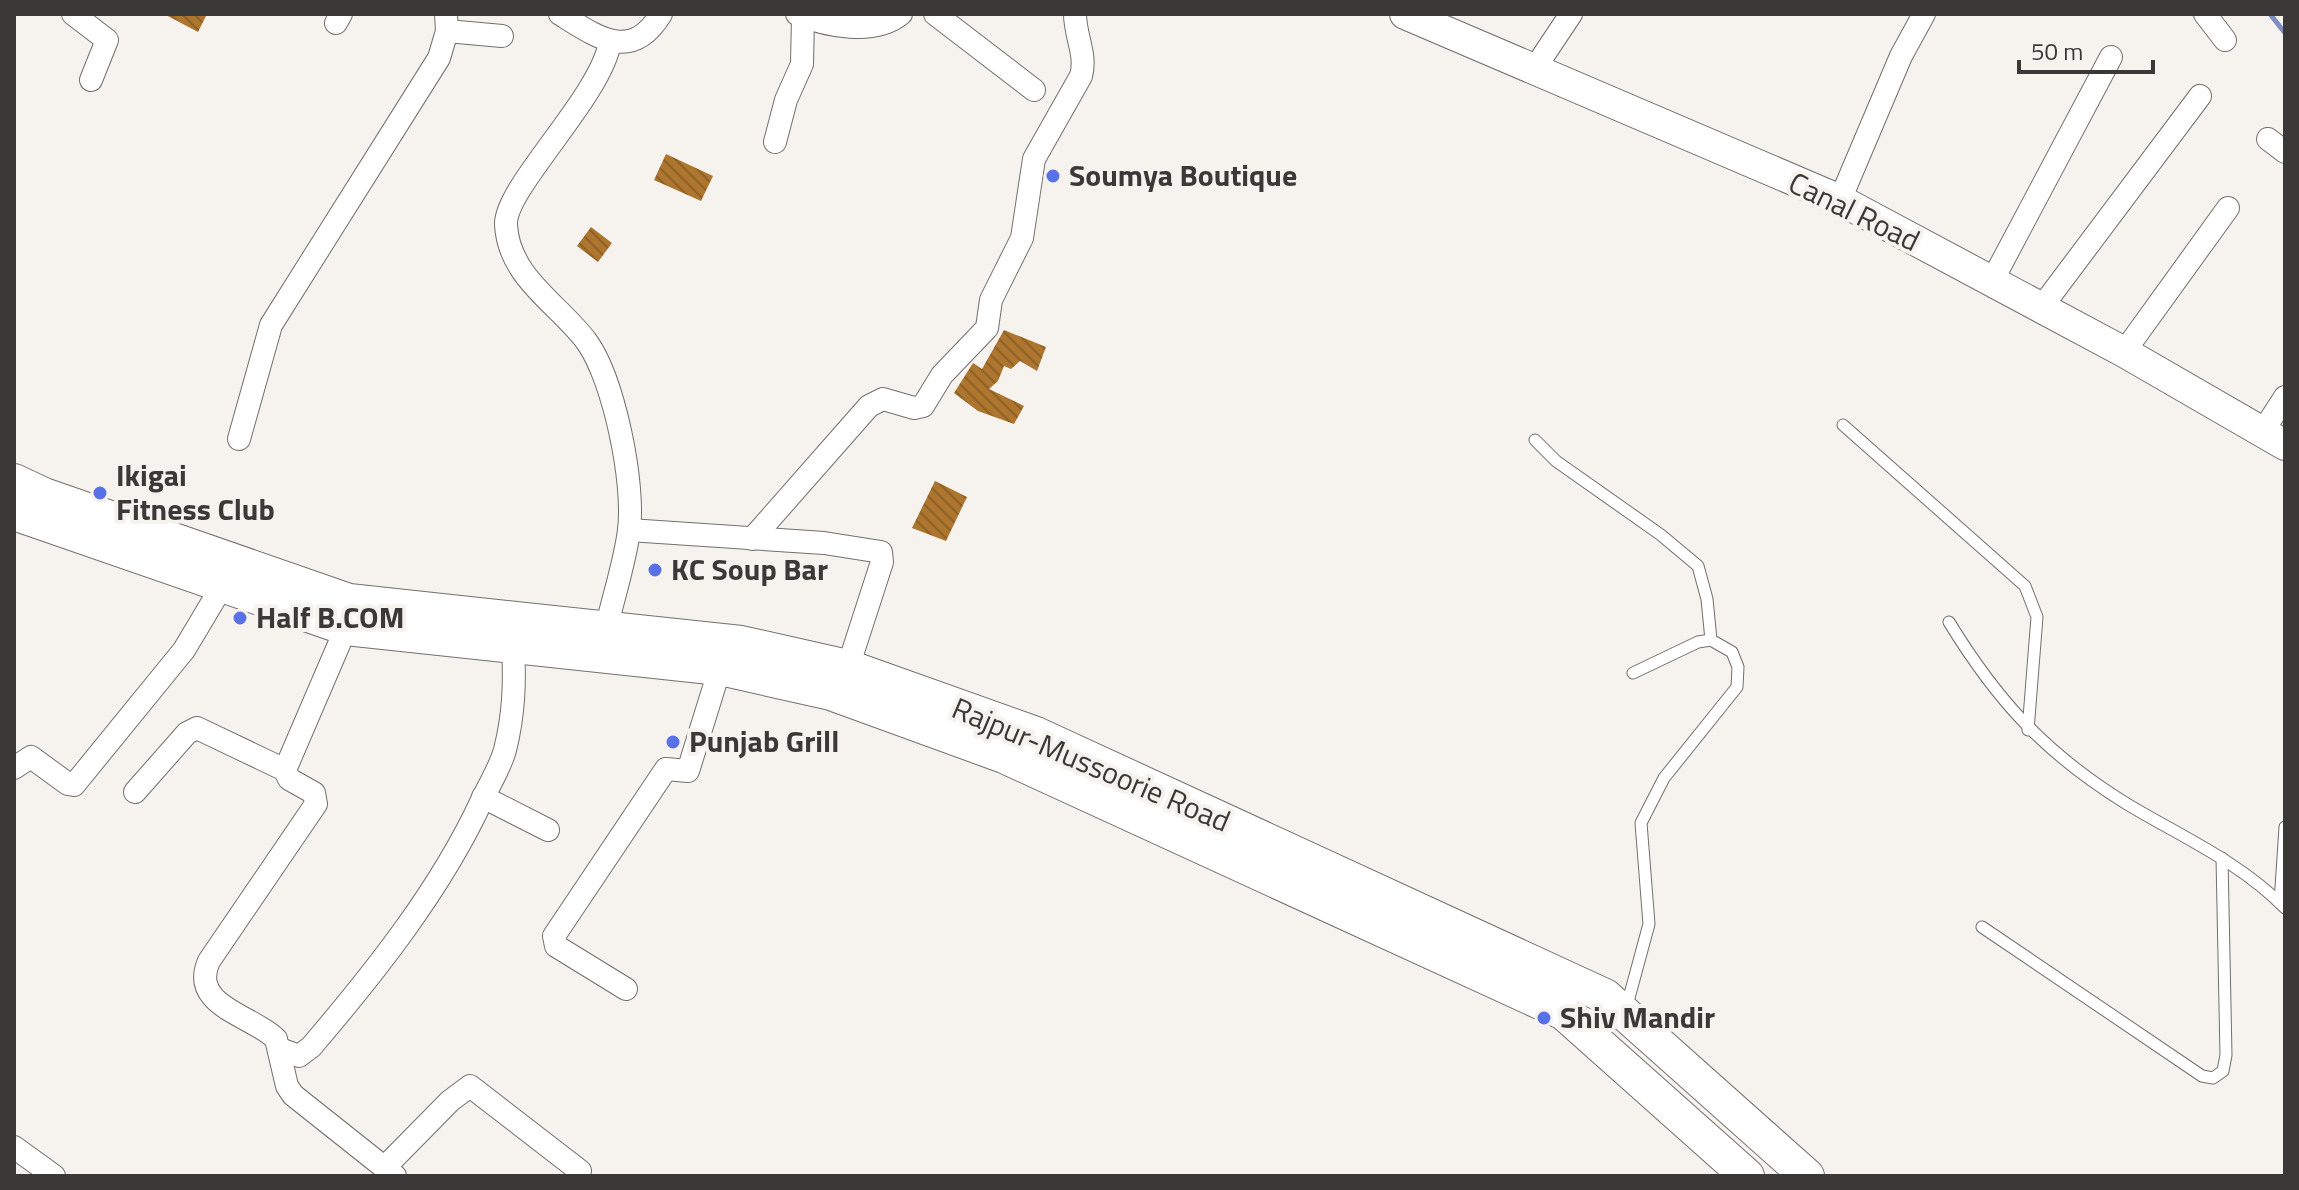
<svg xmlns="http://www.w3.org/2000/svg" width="2299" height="1190" font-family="'Titillium Web',sans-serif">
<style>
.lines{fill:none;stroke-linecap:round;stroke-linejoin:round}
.stream{stroke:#7f8ec2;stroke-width:5}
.building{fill:url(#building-back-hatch)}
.lane-casing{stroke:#726f6c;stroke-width:13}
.street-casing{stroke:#726f6c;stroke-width:24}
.secondary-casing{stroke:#726f6c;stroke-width:32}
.primary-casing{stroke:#726f6c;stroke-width:36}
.lane{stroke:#fff;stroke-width:11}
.street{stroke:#fff;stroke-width:22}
.secondary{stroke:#fff;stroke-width:30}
.primary{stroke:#fff;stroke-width:34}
.poi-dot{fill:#5971e7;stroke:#f6f3ef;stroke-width:3}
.labels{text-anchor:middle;stroke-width:8;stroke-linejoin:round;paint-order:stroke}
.poi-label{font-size:30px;font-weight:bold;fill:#3a3937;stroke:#f6f3ef;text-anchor:start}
.street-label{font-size:30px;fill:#3a3937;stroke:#f6f3ef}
</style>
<defs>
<pattern id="building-back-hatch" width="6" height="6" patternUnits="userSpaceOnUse" patternTransform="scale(2)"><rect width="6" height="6" fill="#ad752d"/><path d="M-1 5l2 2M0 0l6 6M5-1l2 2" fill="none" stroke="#8e6127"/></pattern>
</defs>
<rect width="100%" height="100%" fill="#f6f3ef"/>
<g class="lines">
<path class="stream" d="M2270,14L2285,33"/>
</g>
<g class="building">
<path d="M164,14H207L198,32Z"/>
<path d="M666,154L713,176L701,201L654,180Z"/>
<path d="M591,227L612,243L598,262L577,246Z"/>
<path d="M1004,330L1046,347L1037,371L1020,361L1011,369L1004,366L998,381L989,389L1024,406L1014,424L978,411L954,393L973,363L982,369Z"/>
<path d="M935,481L967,497L946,541L912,528Z"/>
</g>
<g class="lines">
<defs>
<g id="lane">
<path d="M1843,425L2025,586L2037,617L2028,730"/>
<path d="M1535,440L1556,461L1661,535L1698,566L1707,599L1711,640"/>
<path d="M1949,622C1998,702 2046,754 2127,804C2182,837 2240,862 2285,908"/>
<path d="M2280,903L2285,827"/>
<path d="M1982,927L2202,1076L2213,1078L2223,1071L2226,1055L2222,858"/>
<path d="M1626,1009L1649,924L1641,823L1664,778L1737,687L1738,667L1732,652L1711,640L1698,642L1633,673"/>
</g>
<g id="street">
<path d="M73,14L107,40L91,80"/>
<path d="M560,14C597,37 631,63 661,14"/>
<path d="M797,14C827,26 874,36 901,14"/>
<path d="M935,14L1034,90"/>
<path d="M2205,14L2225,40"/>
<path d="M336,23L341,14"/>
<path d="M447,31L502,36"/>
<path d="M1535,68L1571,14"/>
<path d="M2268,139L2285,152"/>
<path d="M775,142L786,100L802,64L803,17"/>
<path d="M1840,200L1901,56L1924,14"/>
<path d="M1991,283L2111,57"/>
<path d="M2041,308L2200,96"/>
<path d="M2124,352L2228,208"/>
<path d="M2263,431L2285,397"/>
<path d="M239,439L271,325L439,58L447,31L446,14"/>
<path d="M629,530L824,543L881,552L882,562L848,667"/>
<path d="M752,539L869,406L883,399L914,408L923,406L942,375L987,328L991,300L1022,238L1034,159L1081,76C1087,55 1075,36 1075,14"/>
<path d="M346,628L285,770L289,779L314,793L316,804L209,961C189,1006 252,1015 276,1039L287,1086L293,1095L395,1176"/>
<path d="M606,630C613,597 625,563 629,530C635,483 614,380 587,342C559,304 509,278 506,225C504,188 601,97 610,42"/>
<path d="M14,768L31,757L68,784L74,785L184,650L221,588"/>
<path d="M135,792L187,733L197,728L285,770"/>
<path d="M483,797L548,830"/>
<path d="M626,989L556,946L554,936L666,769L688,771L720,668"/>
<path d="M280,1049L299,1056L311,1047C375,972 441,889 482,800C490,783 500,768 505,750C514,714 515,682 513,646"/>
<path d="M14,1147L54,1176"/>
<path d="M385,1167L450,1101L470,1086L580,1171"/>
</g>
<path id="secondary" d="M1405,14L1840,200L2124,352L2285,445"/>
<g id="primary">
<path d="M14,481L44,495L349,601L741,643L848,667L1036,734L1605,996L1807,1176"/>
<path d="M14,513L346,628L720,668L831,693L1004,756L1564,1013L1747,1176"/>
</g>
</defs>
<use href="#lane" class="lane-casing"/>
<use href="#street" class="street-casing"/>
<use href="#secondary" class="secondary-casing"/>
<use href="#primary" class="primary-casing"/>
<use href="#lane" class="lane"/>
<use href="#street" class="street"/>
<use href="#secondary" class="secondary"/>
<use href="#primary" class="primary"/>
</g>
<g class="poi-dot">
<circle cx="1053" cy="176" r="8"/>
<circle cx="100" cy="493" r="8"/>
<circle cx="655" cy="570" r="8"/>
<circle cx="240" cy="618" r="8"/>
<circle cx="673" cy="742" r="8"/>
<circle cx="1544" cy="1018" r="8"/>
</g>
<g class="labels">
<g class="poi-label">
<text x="1069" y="186">Soumya Boutique</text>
<text x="116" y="486">Ikigai<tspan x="116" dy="34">Fitness Club</tspan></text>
<text x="671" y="580">KC Soup Bar</text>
<text x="256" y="628">Half B.COM</text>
<text x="689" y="752">Punjab Grill</text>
<text x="1560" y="1028">Shiv Mandir</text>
</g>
<g class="street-label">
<text transform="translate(1854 212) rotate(26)" y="10">Canal Road</text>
<text transform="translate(1091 765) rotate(23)" y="10">Rajpur-Mussoorie Road</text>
</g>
</g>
<rect width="2299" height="1190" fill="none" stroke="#3a3937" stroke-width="32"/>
<path d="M2019 60v12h134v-12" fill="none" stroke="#3a3937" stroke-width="4"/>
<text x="2031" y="60" font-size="24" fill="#3a3937" stroke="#f6f3ef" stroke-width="6" paint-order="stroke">50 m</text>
</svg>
